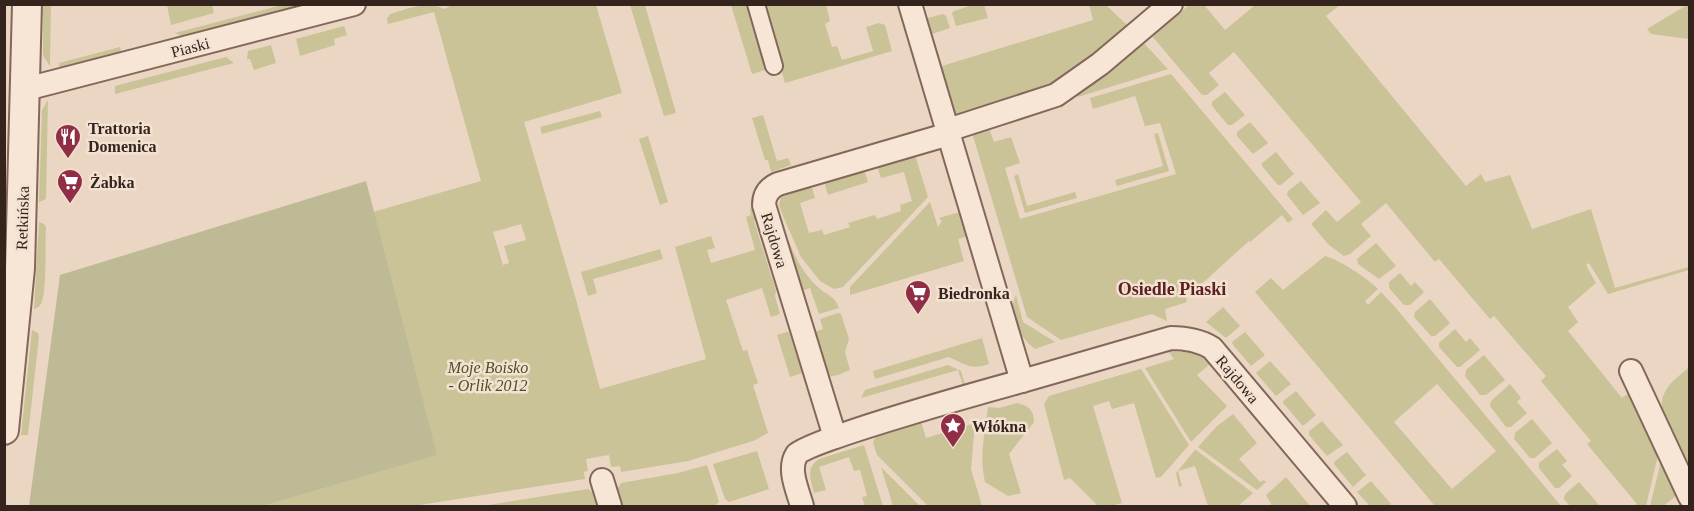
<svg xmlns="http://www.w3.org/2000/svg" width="1694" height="511" font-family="Georgia,serif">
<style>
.green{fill:#c9c397;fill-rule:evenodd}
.cemetery{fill:#beba96}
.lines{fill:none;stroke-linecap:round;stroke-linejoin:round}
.pedestrian-casing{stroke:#84675b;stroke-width:20}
.minor-casing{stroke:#84675b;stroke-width:26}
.tertiary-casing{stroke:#84675b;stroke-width:32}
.pedestrian{stroke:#f7e5d5;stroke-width:16}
.minor{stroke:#f7e5d5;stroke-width:22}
.tertiary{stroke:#f7e5d5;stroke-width:28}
.labels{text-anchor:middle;stroke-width:5;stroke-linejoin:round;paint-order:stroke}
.street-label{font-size:16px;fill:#35241e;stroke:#f3e2d2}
.poi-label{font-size:16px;font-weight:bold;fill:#35241e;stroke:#f3e2d2;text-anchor:start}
.park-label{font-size:16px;font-style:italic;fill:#4f5026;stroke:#f3e2d2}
.neighbourhood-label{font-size:18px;font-weight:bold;fill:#5f2021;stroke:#f3e2d2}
</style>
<rect width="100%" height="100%" fill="#ebd6c3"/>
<g class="green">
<path d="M448,4L596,5L622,93L524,122L575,296L600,389L706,359L675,247L711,236L715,248L707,250L711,263L755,250L746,217L751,215L750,209L756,206L759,219L754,221L776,291L775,296L780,314L771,317L762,288L726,300L743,351L747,350L758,383L753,385L768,433L753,441L688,461L621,472L620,466L611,467L609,455L586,459L588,471L584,472L585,479L413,506H263L436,455L373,212L481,181L434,12L388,24L387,19L390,14C407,9 428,0 444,9L449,7ZM521,224L526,240L504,246L509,263L503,265L493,232Z"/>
<path d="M976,4L984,5L988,18L956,26L952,13L954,11Z"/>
<path d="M43,5H51L50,66L43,56Z"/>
<path d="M167,5H212L214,13L171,25Z"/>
<path d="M282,5H308L184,37L175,33Z"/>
<path d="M630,5H645L676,113L664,116Z"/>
<path d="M731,5H749L768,69L752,74Z"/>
<path d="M762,5H826L830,21L825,24L832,47L837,46L842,60L873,51L866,27L879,23L885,25L892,51L785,83Z"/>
<path d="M1089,5H1106L1130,28L1060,85L956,122L924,19L943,14L946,16L950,28L932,34L942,66L1093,20Z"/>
<path d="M1189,5H1206L1205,6L1225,30L1255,5H1340L1326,16L1466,186L1481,174L1485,182L1510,175L1532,229L1591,209L1615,288L1689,267V270L1608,294L1589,263L1586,265L1596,283L1568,307L1578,322L1568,331L1622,398L1630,392L1659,451L1646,506H1635L1637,504L1587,444L1591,441L1541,381L1546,376L1494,316L1490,319L1439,259L1435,262L1386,203L1361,224L1371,236L1350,254L1344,256L1329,245L1311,224L1326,210L1337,222L1361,202L1234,52L1209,73L1219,85L1207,95H1202L1152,36Z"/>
<path d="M1687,5H1689V39L1651,34L1647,29Z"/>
<path d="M344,26L347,35L334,39L335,45L300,56L296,39Z"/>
<path d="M1139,38L1168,69L1078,97L1074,90Z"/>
<path d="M271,45L276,63L254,70L250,59H247L248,51Z"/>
<path d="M120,47L122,55L60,70L59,63Z"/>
<path d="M226,57L234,63L115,94V86Z"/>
<path d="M1171,74L1293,219L1288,223L1282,215L1250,242L1249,241L1186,298L1187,302L1165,309L1167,321L1152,314L1061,340L1027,317L973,136L976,132L989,128L994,142L1011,137L1020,163L1005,168L1020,219L1176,174L1160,123L1145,126L1135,96L1093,109L1090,98Z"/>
<path d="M1225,92L1245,115L1232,125H1228L1212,106V102Z"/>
<path d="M48,100L46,199L39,202L42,110Z"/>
<path d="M600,111L602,117L542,134L540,127Z"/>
<path d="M763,115L777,161L788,158L791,165L771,172L768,160H765L752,118Z"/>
<path d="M1250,122L1268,143L1253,154L1237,136V132Z"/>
<path d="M1158,133L1169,171L1117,186L1115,180L1163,166L1154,134Z"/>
<path d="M648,136L668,202L660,205L639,139Z"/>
<path d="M1276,152L1294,174L1281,185H1278L1262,166V163Z"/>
<path d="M915,155L928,197L843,287L834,289L820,281L801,257L783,216L779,205L781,197L808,187L812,188L815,198L800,203L809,233L822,230L824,235L850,227L848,223L875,215L877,219L901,211L900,205L912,201L904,172L881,178L878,169L879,166Z"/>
<path d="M864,170L868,182L828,195L825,185L827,181Z"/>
<path d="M1018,174L1027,206L1075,192L1077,198L1025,213L1014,176Z"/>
<path d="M1301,181L1320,203L1303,215L1287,195L1288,191Z"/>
<path d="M930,202L938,227L942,221L939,218L960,212L968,236L958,239L964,261L850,295V287Z"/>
<path d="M39,222L44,224L46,227C45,243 47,292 41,304C38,308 38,307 34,309Z"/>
<path d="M779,224L782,225C791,247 800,272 819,288C827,295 835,296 839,308L819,314L810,288L801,291Z"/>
<path d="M1376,243L1396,266L1379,279L1358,264L1357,259Z"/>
<path d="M660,249L663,259L593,279L597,293L588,296L581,272Z"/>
<path d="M1325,256C1340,260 1367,278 1378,289L1365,301L1368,305L1381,292L1395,307L1561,506H1435L1255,292L1271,278L1283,290ZM1437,384L1496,451L1452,489L1394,422Z"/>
<path d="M1400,273L1411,286L1415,282L1424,292L1410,305H1404L1389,288V282Z"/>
<path d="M1016,295L1023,322L1055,342L1035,349C1025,342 1011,323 1012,310C1012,305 1014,300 1016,295Z"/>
<path d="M1430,299L1450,323L1435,336H1431L1414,317L1415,312Z"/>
<path d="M1223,307L1240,326L1226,338L1206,322Z"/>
<path d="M838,313L841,314L849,339L845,352L850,370L838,375L827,377L814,332L823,329L820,319Z"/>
<path d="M1455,329L1466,342L1470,338L1480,350L1460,367H1457L1439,347V343Z"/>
<path d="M32,330L38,333L39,337L28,435H21Z"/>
<path d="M787,332H789L802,373L790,377L777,335Z"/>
<path d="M1245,332L1265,355L1251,366L1233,345L1232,342Z"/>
<path d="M982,338L989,364C971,370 966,365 949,357L875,379L873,371Z"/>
<path d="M1168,351C1183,353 1200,351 1211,363L1197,375L1227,406L1191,442L1145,368L1174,359Z"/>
<path d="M1484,355L1505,380L1486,395H1480L1465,376L1466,370Z"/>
<path d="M1270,361L1291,384L1276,396L1256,373Z"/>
<path d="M948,365L961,371L966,388H964L958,370L861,398L865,390Z"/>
<path d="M1689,367V463C1676,446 1652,412 1666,390C1671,381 1682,374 1689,367Z"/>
<path d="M1141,369L1189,445L1161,477L1156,478L1134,403L1112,409L1109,401L1093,406L1122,503L1111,506H1098L1070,478L1064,480L1044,404L1049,396Z"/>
<path d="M1510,384L1521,398L1517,402L1527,413L1511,427H1506L1490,406L1491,401Z"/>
<path d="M1296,391L1316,415L1303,426L1283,403V401Z"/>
<path d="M1017,403C1028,405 1034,410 1034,422L1009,454L1021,493L1008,496L985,482C979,456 985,433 988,407L999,408Z"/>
<path d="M1233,414L1257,443L1239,459L1260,482L1264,480L1266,482L1257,490L1198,447L1217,426Z"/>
<path d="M1532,419L1552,443L1535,458H1530L1514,439L1515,433Z"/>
<path d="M1322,421L1343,445L1327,456L1309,435V431Z"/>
<path d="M921,422L926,438L975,423L971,469L982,506H928L877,455L873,442L876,436Z"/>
<path d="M864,445L883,506H865L862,497L867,496L860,470L854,471L849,457L819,467L826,490L814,493C811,480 805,468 819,459Z"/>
<path d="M1557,449L1567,461L1562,465L1572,476L1559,488H1555L1539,468V463Z"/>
<path d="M1195,450H1196L1253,493L1238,506H1208L1195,466L1178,471L1182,486L1179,487L1176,473Z"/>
<path d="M757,451L769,489L729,502L725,499L713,464Z"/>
<path d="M1347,452L1366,475L1353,487L1334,464L1335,461Z"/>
<path d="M1662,457L1680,498L1676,496L1663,506H1650Z"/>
<path d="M707,465L719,502L714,506H616L613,496L621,483L678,473Z"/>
<path d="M881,467L920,506H893Z"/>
<path d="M1286,477L1310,506H1272L1266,495Z"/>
<path d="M1371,481L1391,504L1388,506H1370L1357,492Z"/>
<path d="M1579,482L1600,506H1570L1564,499L1565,494Z"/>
<path d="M588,489L601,498L604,506H482Z"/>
</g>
<path class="cemetery" d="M366,181L437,455L263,506H29L60,275Z"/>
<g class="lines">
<defs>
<path id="pedestrian" d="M756,4L774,66"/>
<g id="minor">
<path d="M910,4L1022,381L1171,338C1185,338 1199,340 1212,348L1345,506"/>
<path d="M26,89L354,4"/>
<path d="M948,130L1056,95L1100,64L1171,4"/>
<path d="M1631,371L1690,497"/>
<path d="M835,437L764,205C764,195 769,188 778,184L949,134"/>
<path d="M602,480L610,506"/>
<path d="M802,506C798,491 787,469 797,454C806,441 993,389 1022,381"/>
</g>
<path id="tertiary" d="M4,430L20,268L27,4"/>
</defs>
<use href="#pedestrian" class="pedestrian-casing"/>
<use href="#minor" class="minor-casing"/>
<use href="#tertiary" class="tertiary-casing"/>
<use href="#pedestrian" class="pedestrian"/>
<use href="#minor" class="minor"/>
<use href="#tertiary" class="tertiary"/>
</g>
<defs>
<symbol id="restaurant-pin" viewBox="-11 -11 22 30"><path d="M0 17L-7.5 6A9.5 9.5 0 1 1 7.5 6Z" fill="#902e45" stroke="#f3e2d2"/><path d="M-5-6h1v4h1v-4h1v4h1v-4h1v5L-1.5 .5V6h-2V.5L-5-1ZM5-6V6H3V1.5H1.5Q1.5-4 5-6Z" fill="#fff"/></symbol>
<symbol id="supermarket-pin" viewBox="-11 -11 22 30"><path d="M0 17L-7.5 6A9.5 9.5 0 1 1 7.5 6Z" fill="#902e45" stroke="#f3e2d2"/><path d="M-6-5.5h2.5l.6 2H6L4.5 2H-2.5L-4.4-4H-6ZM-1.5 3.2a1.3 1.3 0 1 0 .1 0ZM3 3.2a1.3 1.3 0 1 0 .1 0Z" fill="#fff"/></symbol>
<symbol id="sight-pin" viewBox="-11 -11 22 30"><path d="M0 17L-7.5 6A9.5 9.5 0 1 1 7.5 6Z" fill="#902e45" stroke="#f3e2d2"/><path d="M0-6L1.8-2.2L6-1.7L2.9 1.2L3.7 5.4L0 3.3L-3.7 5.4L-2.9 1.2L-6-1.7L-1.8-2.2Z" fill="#fff"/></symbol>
</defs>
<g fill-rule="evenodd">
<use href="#restaurant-pin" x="53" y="122" width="30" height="40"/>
<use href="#supermarket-pin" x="55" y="167" width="30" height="40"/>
<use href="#supermarket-pin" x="903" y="278" width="30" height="40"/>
<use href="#sight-pin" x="938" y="411" width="30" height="40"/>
</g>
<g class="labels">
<g class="street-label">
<text transform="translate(190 47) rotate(-15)" y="6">Piaski</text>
<text transform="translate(22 218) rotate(-88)" y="6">Retkińska</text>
<text transform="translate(775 240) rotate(73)" y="6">Rajdowa</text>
<text transform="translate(1238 379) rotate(50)" y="6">Rajdowa</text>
</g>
<g class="poi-label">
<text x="88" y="134">Trattoria<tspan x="88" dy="18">Domenica</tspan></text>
<text x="90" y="188">Żabka</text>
<text x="938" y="299">Biedronka</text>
<text x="972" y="432">Włókna</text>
</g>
<g class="park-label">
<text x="488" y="373">Moje Boisko<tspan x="488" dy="18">- Orlik 2012</tspan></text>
</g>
<g class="neighbourhood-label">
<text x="1172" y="295">Osiedle Piaski</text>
</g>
</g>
<rect width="1694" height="511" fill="none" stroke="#35241e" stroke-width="12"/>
</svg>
